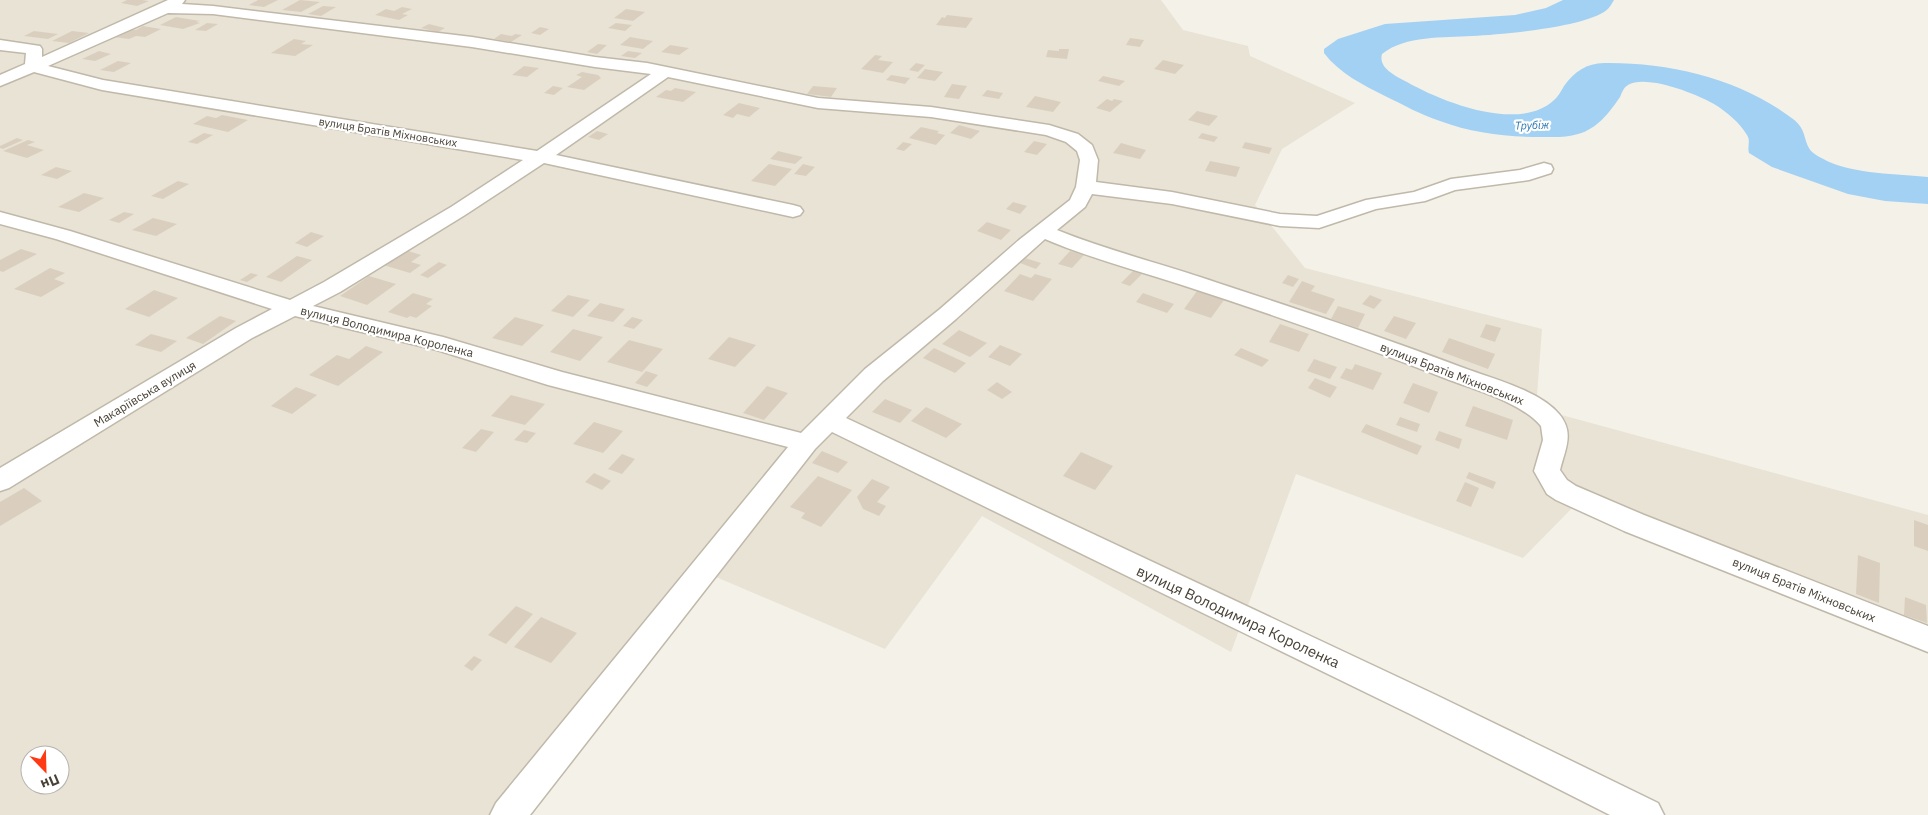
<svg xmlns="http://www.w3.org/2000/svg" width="1928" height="815" font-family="'IBM Plex Sans',sans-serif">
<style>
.residential{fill:#e9e3d5;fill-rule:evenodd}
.water{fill:#a2d1f3}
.building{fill:#dacfbf}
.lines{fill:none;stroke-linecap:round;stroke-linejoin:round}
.minor-casing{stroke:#c0b9aa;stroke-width:3}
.minor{fill:#fff;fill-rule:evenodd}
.labels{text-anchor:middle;stroke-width:4.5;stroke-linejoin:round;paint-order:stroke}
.far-water-label{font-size:11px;font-style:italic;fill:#2977b1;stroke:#fff}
.far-street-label{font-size:11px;fill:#484136;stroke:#fff}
.street-label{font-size:12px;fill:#484136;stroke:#fff}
.near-street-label{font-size:15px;fill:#484136;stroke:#fff}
</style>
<rect width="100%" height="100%" fill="#f4f1e8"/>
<path class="residential" d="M0,0H1161L1183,30L1248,46L1250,56L1355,103L1282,149L1255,205L1305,268L1542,329L1536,408L1928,515V639L1580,500L1523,558L1296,474L1231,652L982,516L885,649L702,571L508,815H0ZM30,755H60V785H30Z"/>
<path class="water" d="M1563,0H1614C1611,5 1609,9 1604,12C1578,28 1504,34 1472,36C1443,38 1406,35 1382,54C1378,68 1396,76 1407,82C1442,102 1518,132 1553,101C1558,97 1561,91 1564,86C1574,72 1587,63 1604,63C1669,62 1741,79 1793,119C1806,129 1803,137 1809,148C1812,154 1822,158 1827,161C1854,174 1898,174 1928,177V204L1885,201L1848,194L1772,167L1749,153C1747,146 1751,141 1747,135C1739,122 1727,112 1714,104C1697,94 1646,74 1628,85C1623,88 1622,93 1620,97C1609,113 1597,129 1578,134C1566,138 1553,137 1541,137C1507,137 1472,133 1440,121C1421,115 1404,105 1385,96C1363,85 1339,73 1324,53V49L1338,39L1385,24L1515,15L1546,8Z"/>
<g class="building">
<path d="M127,0H142L149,1L137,6L121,3Z"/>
<path d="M258,0H278L264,7L249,5Z"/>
<path d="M300,0L320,2L301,12L282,10Z"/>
<path d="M323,6L336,7L321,16L308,14Z"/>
<path d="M402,7L412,9L402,14L408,15L399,20L375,15L386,9L394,11Z"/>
<path d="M626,9L645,12L633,21L614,18Z"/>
<path d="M947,15L973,18L966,28L936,25L942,17L945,18Z"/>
<path d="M176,17L200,21L196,22L200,23L183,29L160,25Z"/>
<path d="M207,23L218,24L206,31L195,30Z"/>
<path d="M616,23L632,25L625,31L608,28Z"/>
<path d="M429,24L445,28L438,32L421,28Z"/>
<path d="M143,26L161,29L145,37L136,36L129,39L113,37L130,29L136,30Z"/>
<path d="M540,27L549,29L540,35L531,33Z"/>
<path d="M34,31L58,34L48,39L24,36Z"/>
<path d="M72,31L89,33L69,43L52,41Z"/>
<path d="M501,34L512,36L515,34L522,35L511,42L494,39Z"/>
<path d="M630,37L653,41L643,49L620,45Z"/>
<path d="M1130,38L1144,40L1140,47L1126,45Z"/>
<path d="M294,39L306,41L301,44L313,45L295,56L271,53Z"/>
<path d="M598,44L607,45L597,54L587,52Z"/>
<path d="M670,45L689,48L679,55L661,52Z"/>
<path d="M1059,49H1069L1067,59L1046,57L1048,50L1059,51Z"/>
<path d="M99,51L111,54L95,61L82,59Z"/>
<path d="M628,51L642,53L635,58L621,56Z"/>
<path d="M875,55L882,56L878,60L893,62L883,73L861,69Z"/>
<path d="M1163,60L1184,65L1175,74L1154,69Z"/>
<path d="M118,61L131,63L114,72L100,70Z"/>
<path d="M916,63L925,65L918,72L909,70Z"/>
<path d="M524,66L539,68L527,77L512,75Z"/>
<path d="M925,69L943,72L935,81L917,78Z"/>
<path d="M582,72L598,75L601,78L584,90L567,87L582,77L576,75Z"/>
<path d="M891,75L910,78L905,84L886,80Z"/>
<path d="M1103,76L1125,81L1119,86L1098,81Z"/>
<path d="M952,84L967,86L959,99L944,97Z"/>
<path d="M553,86L563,88L554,95L544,93Z"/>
<path d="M813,86L837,88L831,97L807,94Z"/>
<path d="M675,88L696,92L683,102L656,97L666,90L671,91Z"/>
<path d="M987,90L1003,93L999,99L982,96Z"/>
<path d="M1035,96L1061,102L1053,112L1026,107Z"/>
<path d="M1107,99L1112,101L1114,99L1123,101L1110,112L1096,108Z"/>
<path d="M739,103L760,108L749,117L737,114L733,118L723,115Z"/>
<path d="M1197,111L1218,116L1209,126L1188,120Z"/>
<path d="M222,115L248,120L228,132L193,124L207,116L216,118Z"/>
<path d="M959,125L980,131L971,139L950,133Z"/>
<path d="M921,127L939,131L937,133L945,135L936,145L909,138Z"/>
<path d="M597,131L608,134L599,140L588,137Z"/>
<path d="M204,133L213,135L197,144L188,142Z"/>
<path d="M1202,133L1218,137L1214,142L1198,138Z"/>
<path d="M17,138L23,140L3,149L0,148V146Z"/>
<path d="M28,140L35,142L27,145L44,150L27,158L3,151Z"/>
<path d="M1034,141L1047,144L1037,155L1024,152Z"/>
<path d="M903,142L912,144L904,151L896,149Z"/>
<path d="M1245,142L1272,148L1269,154L1242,148Z"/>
<path d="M1121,143L1146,150L1140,159L1113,153Z"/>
<path d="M778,151L803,157L795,164L770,159Z"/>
<path d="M1210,161L1240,167L1236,177L1205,171Z"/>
<path d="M769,164L792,169L775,186L751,181Z"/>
<path d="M803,164L815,167L806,176L794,174Z"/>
<path d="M56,167L72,171L57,179L41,175Z"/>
<path d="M178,181L189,184L163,199L151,196Z"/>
<path d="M84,193L104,198L79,212L58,207Z"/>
<path d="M1013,202L1027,206L1020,214L1006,209Z"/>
<path d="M124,212L134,214L119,223L109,220Z"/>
<path d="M153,218L177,224L156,236L132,230Z"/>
<path d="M987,222L1011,230L1001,240L977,231Z"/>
<path d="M311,232L324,236L307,247L295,243Z"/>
<path d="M21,249L37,254L3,272L0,271V260Z"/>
<path d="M402,249L421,255L411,262L421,265L410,273L380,264Z"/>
<path d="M1070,251L1084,255L1072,268L1058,264Z"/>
<path d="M297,256L312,260L281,282L266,277Z"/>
<path d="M1025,258L1041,263L1036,269L1020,263Z"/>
<path d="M439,262L447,265L428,278L420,275Z"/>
<path d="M50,268L65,273L54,279L65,283L41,297L14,289Z"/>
<path d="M1134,270L1143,273L1130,286L1121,283Z"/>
<path d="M251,273L258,275L247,282L240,280Z"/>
<path d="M1020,274L1031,278L1035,274L1052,279L1033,301L1004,291Z"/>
<path d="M1288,275L1299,279L1293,287L1282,283Z"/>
<path d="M369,276L396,284L367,305L340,296Z"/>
<path d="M1302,281L1315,286L1311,291L1335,299L1326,314L1289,302Z"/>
<path d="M154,290L178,298L149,317L125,309Z"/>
<path d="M1197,291L1224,300L1211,318L1184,309Z"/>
<path d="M413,293L433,299L426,304L432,306L416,318L410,316L407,318L388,312Z"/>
<path d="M1143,293L1174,304L1167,313L1136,302Z"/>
<path d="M568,295L590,300L573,317L551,311Z"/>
<path d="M1370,295L1382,300L1374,309L1362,304Z"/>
<path d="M600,303L625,309L613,322L587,316Z"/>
<path d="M1338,306L1365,314L1358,328L1331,319Z"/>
<path d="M220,316L236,321L203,344L186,338Z"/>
<path d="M1394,316L1416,323L1406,339L1384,331Z"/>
<path d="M515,317L544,325L522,346L492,338Z"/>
<path d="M632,317L643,320L634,329L623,326Z"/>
<path d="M1280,324L1309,334L1299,352L1269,342Z"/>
<path d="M1486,324L1501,328L1495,342L1480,337Z"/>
<path d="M573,329L603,337L580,361L550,352Z"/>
<path d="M959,330L987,343L970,357L942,344Z"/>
<path d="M151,334L177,341L161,352L135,345Z"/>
<path d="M729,337L756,345L735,367L708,359Z"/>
<path d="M1449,338L1495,354L1488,369L1442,352Z"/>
<path d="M629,340L663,349L642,372L607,362Z"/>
<path d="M1000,345L1022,354L1010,366L988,357Z"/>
<path d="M366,346L383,352L338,386L309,375L337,355L349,359Z"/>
<path d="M934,348L966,363L955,373L923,358Z"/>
<path d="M1241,348L1269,360L1262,367L1234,355Z"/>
<path d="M1314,359L1337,367L1330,379L1307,371Z"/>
<path d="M1355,364L1382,373L1373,390L1340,378L1346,368L1352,370Z"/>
<path d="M646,371L658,375L647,387L635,383Z"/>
<path d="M1315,378L1337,387L1330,398L1308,388Z"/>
<path d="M997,382L1012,392L1002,399L987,390Z"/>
<path d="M1413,383L1438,392L1429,413L1403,403Z"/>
<path d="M767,386L788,393L764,420L743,413Z"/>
<path d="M296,387L317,395L292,414L271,406Z"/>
<path d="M511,395L545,404L525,425L491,416Z"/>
<path d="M885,399L912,410L900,423L872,412Z"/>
<path d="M1473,406L1513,420L1507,440L1465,426Z"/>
<path d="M926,407L962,424L946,438L911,421Z"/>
<path d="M1400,417L1420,424L1417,432L1396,425Z"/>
<path d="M594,422L623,431L603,453L573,444Z"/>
<path d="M1366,424L1422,446L1417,455L1361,432Z"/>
<path d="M481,429L494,432L476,452L462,448Z"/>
<path d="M524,430L536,433L527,443L514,440Z"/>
<path d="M1439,431L1462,439L1459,449L1435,440Z"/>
<path d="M822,451L848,462L838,473L812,463Z"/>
<path d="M1081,452L1113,466L1095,490L1063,476Z"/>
<path d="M622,454L635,459L622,474L608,469Z"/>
<path d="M1469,472L1496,482L1493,489L1466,478Z"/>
<path d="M594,473L611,481L602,490L585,482Z"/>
<path d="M818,476L852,490L821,527L801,518L805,513L790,507Z"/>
<path d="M872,479L890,487L877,502L886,506L879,516L863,509L857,497Z"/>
<path d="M1465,482L1479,488L1471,507L1456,501Z"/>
<path d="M24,488L42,501L0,526V502Z"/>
<path d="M1914,520L1928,525V551L1914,546Z"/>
<path d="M1858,555L1880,563L1879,603L1856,594Z"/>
<path d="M1905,597L1926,605L1927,623L1904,615Z"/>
<path d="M516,606L533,614L506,644L488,635Z"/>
<path d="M541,617L577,633L551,663L514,647Z"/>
<path d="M474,656L482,660L472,671L464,666Z"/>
</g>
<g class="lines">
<defs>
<path id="minor" d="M168,0H185L182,4L213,6L472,37L595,57L647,63L818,98L931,107L1049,125L1078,134L1092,145L1098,160L1096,182L1172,192L1280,214L1317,216L1366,200L1414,192L1451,179L1520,170L1544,163L1551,165L1553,169L1551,173L1529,180L1455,190L1425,201L1376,209L1319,228L1280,226L1172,204L1092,194L1085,207L1057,230C1103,249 1152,261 1200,277C1287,306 1375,334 1461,367C1490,378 1539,390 1559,414C1575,433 1565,449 1560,470L1567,480L1576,486L1644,515L1928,626V652L1624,531L1556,500L1547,494L1534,471L1543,440L1541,426C1521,402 1475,390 1447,379C1360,345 1271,314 1182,285C1136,270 1089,258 1045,239L956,319L883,381L846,418L1436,695L1658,803L1664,815H1610L1412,715L832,432L815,449L530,815H490L496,803L788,447L548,385L437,350L295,316L252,338L9,488L0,491V468L236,328L272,309L56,239L0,224V212L70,231L290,300L324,282L451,207L523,160L102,90L34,72L0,86V75L25,64L26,53L0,50V40L40,46L42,49V57ZM168,13L213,14L472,47L595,67L651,74L537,151L103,80L48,66ZM668,77L818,108L931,117L1046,135L1066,142L1077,151L1080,160L1076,187L1070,200L1019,240L940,309L865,369L801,433L562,372L443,337L313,306L340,292L465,215L544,163L793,217L800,215L803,211L800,207L793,205L556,155Z"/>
</defs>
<use href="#minor" class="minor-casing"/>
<use href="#minor" class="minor"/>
</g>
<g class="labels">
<g class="far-water-label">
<text transform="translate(1532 125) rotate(-2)" y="4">Трубіж</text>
</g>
<g class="far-street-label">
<text transform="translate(388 132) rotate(9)" y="4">вулиця Братів Міхновських</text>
</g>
<g class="street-label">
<text transform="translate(387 332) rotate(14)" y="4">вулиця Володимира Короленка</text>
<text transform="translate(1452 374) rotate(21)" y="4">вулиця Братів Міхновських</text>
<text transform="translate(145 394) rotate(-31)" y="4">Макаріївська вулиця</text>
<text transform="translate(1804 590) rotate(22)" y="4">вулиця Братів Міхновських</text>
</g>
<g class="near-street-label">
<text transform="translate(1238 617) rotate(25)" y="5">вулиця Володимира Короленка</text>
</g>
</g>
<g transform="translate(45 770) rotate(157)"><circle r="24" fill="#ffffff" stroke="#b6b3af"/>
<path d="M0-4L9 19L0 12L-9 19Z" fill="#ff3914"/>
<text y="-8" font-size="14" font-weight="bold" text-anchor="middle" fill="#484136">Пн</text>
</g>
</svg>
